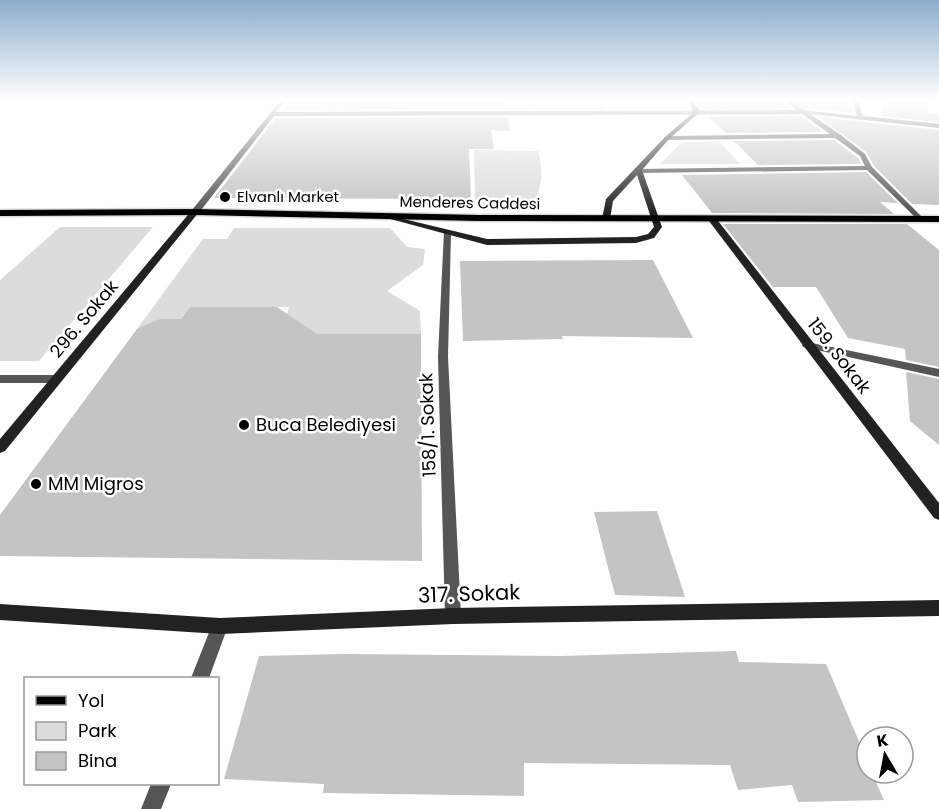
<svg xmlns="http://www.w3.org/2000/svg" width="939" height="809" font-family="Poppins,sans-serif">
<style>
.green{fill:#dcdcdc}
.building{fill:#c4c4c4}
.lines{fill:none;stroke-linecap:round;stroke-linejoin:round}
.primary-casing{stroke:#dbdbdb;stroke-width:3}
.street{fill:#555;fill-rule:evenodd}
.secondary{fill:#222;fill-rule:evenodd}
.primary{fill:#000;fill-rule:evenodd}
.poi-dot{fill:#000;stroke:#fff;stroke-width:2}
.labels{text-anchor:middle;stroke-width:5;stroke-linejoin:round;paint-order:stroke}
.far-poi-label{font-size:15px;fill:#000;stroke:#fff;text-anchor:start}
.far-street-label{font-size:15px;fill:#000;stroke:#fff}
.street-label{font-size:18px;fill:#000;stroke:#fff}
.poi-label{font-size:18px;fill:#000;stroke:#fff;text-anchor:start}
.near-street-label{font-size:21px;fill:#000;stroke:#fff}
</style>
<rect width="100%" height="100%" fill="#fff"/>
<g class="green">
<path d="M518,100H598L604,110H519Z"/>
<path d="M719,141L740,164H660L682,142Z"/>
<path d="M474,150L538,151C543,170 543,182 535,200L475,199Z"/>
<path d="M60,227H153L39,361H0V280Z"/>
<path d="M234,228H390L407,247L425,249L423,265L387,291L420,311L421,334H302L286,318L289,307H190L181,319L137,329L203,239H227Z"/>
</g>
<g class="building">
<path d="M291,100H506L507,109L283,110Z"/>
<path d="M694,100H781L790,108H701Z"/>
<path d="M792,100H845L850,103L854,113L805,108Z"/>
<path d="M884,100H928V113L939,114V122L881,116Z"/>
<path d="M801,116L823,132L726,133L709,117Z"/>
<path d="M508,117L510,131L491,130L494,149H469L471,199L214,198L275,119Z"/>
<path d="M819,117L939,130V205L912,204L874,166L866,152Z"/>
<path d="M834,140L858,158L861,164L758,165L734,141Z"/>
<path d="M866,172L898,203L880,202L894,214L712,213L682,175Z"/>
<path d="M723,224H907L939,250V367L906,360L905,349L848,338L816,287H773Z"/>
<path d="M653,260L693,338L562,336L563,339L463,341L460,261Z"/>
<path d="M190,307H277L317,334H421L422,561L0,556V515L137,329L160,319H181Z"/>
<path d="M906,372L939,379V445L910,421Z"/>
<path d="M657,511L685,597L615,595L594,512Z"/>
<path d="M736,651L739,662L826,664L867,760V773H872L884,800L798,802L792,785L738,790L730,765L524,763V796L323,793L324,784L224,779L259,656L343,654L560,656Z"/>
</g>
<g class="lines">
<defs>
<path id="primary" d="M195,209L479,215L939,216V222L479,221L195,215L0,216V210Z"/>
</defs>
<use href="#primary" class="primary-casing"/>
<g class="street">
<path d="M281,100H286L276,112L797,110L783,100H789L804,110L857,116L852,100H857L863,116L939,124V128L810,114L841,135L865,154L872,167L922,217V221H919L867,170L639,173L636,171L639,169L865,166L860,156L835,138L667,140L664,138L667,136L830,134L802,114L274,116L198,214H192V210Z"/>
<path d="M444,231L451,233L448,357L461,616L459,622L453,624L447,622L445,616L438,357Z"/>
<path d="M807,342L939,369V377L803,347L802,345L803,343Z"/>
<path d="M0,375H55L61,379L55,383H0Z"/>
<path d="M220,618L226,620L228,626L209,678H191L214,620Z"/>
<path d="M151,784H171L161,809H141Z"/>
</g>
<g class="secondary">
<path d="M687,100H692L700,112L669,139L642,170L662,227L654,238L636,243L487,245L383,217L387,215L487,239L636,237L648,234L654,227L637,175L613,201L610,219L606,221L602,219L606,199L665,137L694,112Z"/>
<path d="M192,210L199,212L5,451L0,453V439Z"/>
<path d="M709,217H715L939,503V520L934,518L709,221Z"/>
<path d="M939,600V616L453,624L220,634L0,620V604L220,618L453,608Z"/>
</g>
<use href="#primary" class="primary"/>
</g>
<linearGradient id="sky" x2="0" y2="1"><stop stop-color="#8cadcc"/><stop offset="0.47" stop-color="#fff"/><stop offset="1" stop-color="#fff" stop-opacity="0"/></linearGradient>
<rect width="939" height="213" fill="url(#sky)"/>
<g class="poi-dot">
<circle cx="225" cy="197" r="6"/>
<circle cx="244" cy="425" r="6"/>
<circle cx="36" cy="484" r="6"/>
</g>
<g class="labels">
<g class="far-poi-label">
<text x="237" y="202">Elvanlı Market</text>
</g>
<g class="far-street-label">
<text transform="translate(470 203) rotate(1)" y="5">Menderes Caddesi</text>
</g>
<g class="street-label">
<text transform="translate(84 319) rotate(-50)" y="6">296. Sokak</text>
<text transform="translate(839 356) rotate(52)" y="6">159. Sokak</text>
<text transform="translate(428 425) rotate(-92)" y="6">158/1. Sokak</text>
</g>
<g class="poi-label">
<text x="256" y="431">Buca Belediyesi</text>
<text x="48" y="490">MM Migros</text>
</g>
<g class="near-street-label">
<text transform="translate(469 594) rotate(-2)" y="7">317. Sokak</text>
</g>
</g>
<rect x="24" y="677" width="195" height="108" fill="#ffffff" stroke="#999999" stroke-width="1.5"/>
<rect x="36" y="696" width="30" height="9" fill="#000000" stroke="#999999" stroke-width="1.5"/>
<text x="78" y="707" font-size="18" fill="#000000">Yol</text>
<rect x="36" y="722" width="30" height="18" fill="#dcdcdc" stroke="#999999" stroke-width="1.5"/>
<text x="78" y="737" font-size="18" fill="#000000">Park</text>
<rect x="36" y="752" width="30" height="18" fill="#c4c4c4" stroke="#999999" stroke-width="1.5"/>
<text x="78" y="767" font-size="18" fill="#000000">Bina</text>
<g transform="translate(885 755) rotate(350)"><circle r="28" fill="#ffffff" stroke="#999999" stroke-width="1.5"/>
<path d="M0-4.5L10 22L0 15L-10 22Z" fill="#000000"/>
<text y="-9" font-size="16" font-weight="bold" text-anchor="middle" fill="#000000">K</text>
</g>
</svg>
